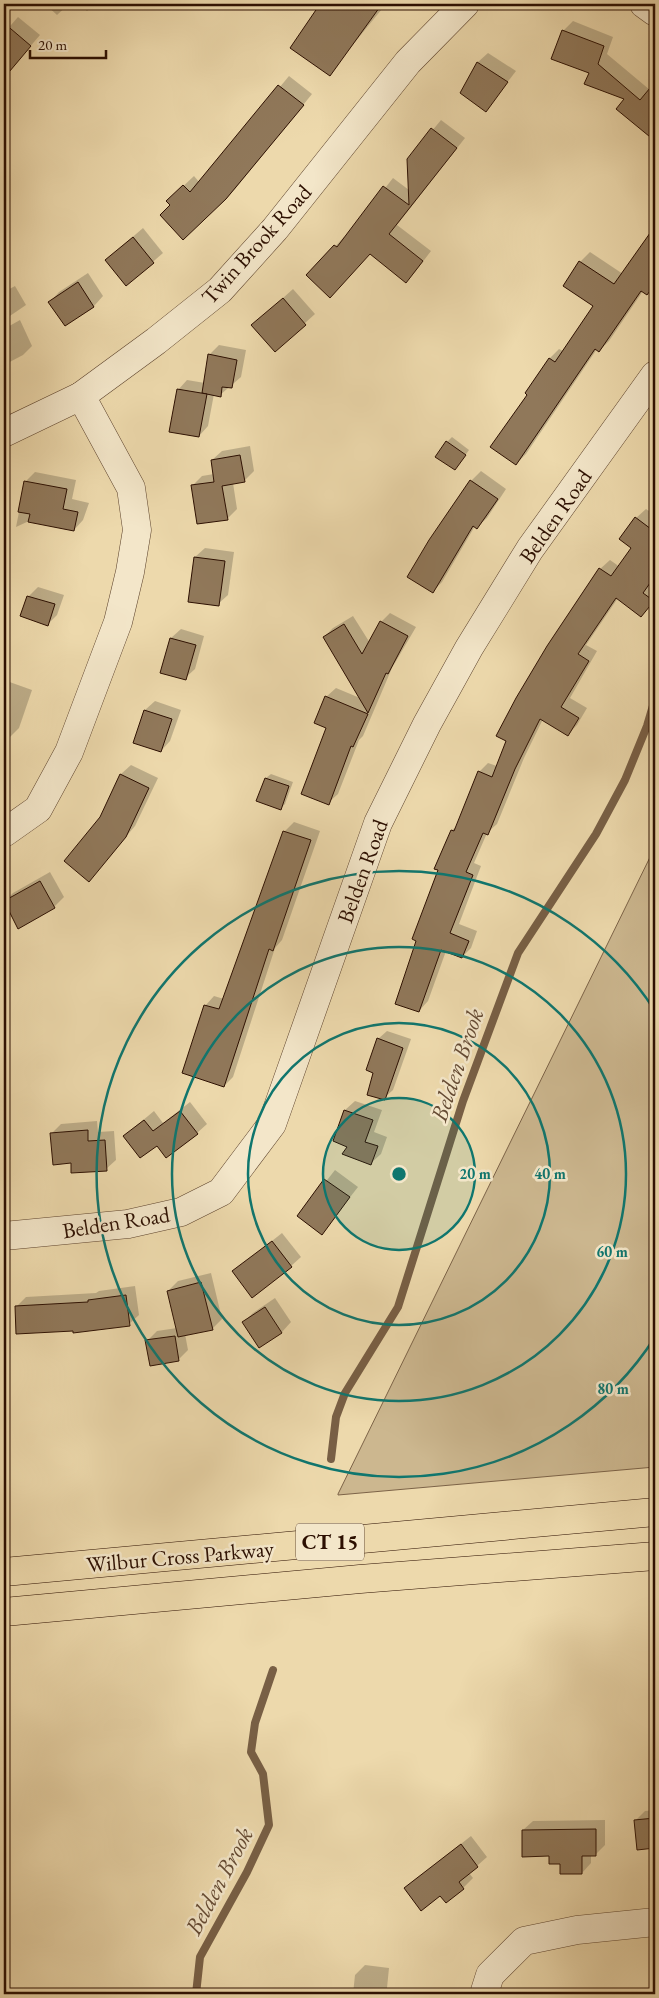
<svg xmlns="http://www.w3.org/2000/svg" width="659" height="1998" font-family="'EB Garamond',serif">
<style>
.green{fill:#ccb78f;stroke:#7c6348}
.shadow{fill:#0003}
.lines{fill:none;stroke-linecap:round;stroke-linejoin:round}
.stream{stroke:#785f45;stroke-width:8}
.building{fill:#90785a;stroke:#2c0f01}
.minor-casing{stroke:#5c422c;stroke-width:29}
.motorway-casing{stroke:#2c0f01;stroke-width:29}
.minor{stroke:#f3e6c9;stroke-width:28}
.motorway{stroke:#edd9ac;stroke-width:28}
.ring{fill:none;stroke:#0f766e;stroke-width:2.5}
.labels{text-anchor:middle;stroke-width:5;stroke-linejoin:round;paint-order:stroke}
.shield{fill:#f3e6c9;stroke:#68503d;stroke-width:1}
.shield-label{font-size:21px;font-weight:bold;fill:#2c0f01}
.street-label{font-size:22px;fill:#2c0f01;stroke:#f3e6c9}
.water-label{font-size:24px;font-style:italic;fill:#654b34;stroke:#f3e6c9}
.centre{fill:#0f766e;stroke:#f3e6c9;stroke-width:2.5}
.ring-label{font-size:15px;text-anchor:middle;font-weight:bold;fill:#0f766e;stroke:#f3e6c9;stroke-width:5;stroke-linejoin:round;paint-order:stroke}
</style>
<rect width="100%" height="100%" fill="#edd9ac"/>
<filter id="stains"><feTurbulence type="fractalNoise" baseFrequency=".004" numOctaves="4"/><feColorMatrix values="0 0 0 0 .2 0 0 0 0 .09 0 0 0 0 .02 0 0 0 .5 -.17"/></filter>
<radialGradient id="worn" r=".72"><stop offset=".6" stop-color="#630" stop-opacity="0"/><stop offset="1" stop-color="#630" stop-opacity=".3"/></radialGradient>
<path class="green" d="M655,847V1467L338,1495V1494Z"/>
<g class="shadow">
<path d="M45,4H69L57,15Z"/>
<path d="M79,4H94L87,11Z"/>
<path d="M324,4H386L329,74L292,47Z"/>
<path d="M18,17L40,35L4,77V33Z"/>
<path d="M573,21L613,37L607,54L650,90L655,84V121L645,131L626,99L590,72L563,31Z"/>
<path d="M488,53L516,71L486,110L461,92L478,62Z"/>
<path d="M289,76L312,94L236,188L226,199L171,205L177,192L194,176L200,183Z"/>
<path d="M441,120L465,138L397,225L431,251L415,272L406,281L370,253L308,275L344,237L346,238L393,178L409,190L408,160Z"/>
<path d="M143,228L163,253L126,285L106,260Z"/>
<path d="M655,233V285L647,293L643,291L609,341L599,351L597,349L526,454L516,464L529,394L527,393L550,358L559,349L563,351L595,306L565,285L580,262L590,252L623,274Z"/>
<path d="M88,273L103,296L94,306L65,325L50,302L59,292Z"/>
<path d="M15,286L26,305L4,320V292Z"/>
<path d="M293,289L315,314L275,350L263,316Z"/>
<path d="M20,320L32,346L23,355L4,365V329Z"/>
<path d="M219,345L246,350L241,377L220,395L214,394L208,426L199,436L178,390L187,380L205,383L209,355Z"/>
<path d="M452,437L469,450L459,464L447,442Z"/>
<path d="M250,446L254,471L244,481L233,483L237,509L227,519L192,486L202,476L214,474L212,460L222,451Z"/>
<path d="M481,471L506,489L487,518L477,527L475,526L442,582L433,591L471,481Z"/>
<path d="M35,472L76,480L72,499L89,503L83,520L74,530L29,521L16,527L25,482Z"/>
<path d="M655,503V577L651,583L655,586V600L641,616L618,598L586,645L597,651L570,698L587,708L577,725L568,734L543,719L524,758L497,824L487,833L474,863L481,866L459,924L477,931L471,948L462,957L446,951L428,1001L419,1011L440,870L436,868L452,830L457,826L479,772L488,763L497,766L600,569L610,560L620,567L633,548L636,518L646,509L649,511Z"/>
<path d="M205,548L234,552L228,595L218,604L195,557Z"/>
<path d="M38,587L64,595L57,615L48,624L28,597Z"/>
<path d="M390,613L416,627L392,668L363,736L359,740L338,794L328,803L326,697L336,688L360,698L324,637L333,628L353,616L370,643L381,622Z"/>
<path d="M181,629L204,636L195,669L185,678L171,638Z"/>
<path d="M4,680L32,690L19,728L9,738L4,736Z"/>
<path d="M155,701L181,710L170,741L161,751L134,742L145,710Z"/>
<path d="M131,765L158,778L135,826L89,880L101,818L121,774Z"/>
<path d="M271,774L293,782L285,804L281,808L258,800L266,778Z"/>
<path d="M294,822L320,831L282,940L275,948L233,1077L224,1086L205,1006L214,996L224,999L284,832Z"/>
<path d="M50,872L64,897L54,907L18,927L4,902L13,893Z"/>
<path d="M387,1031L411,1039L393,1090L384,1098L378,1039Z"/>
<path d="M355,1101L382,1110L374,1132L387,1137L381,1154L371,1163L349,1146L335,1140L345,1110Z"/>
<path d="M190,1102L207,1124L197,1133L157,1144L124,1136L154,1111L163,1123Z"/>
<path d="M97,1121L98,1132L114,1131L116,1160L106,1169L52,1133L61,1124Z"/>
<path d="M335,1170L358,1187L322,1233L299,1216Z"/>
<path d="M282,1233L301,1257L291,1266L234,1271Z"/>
<path d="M211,1273L222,1319L212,1329L185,1334L188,1350L178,1360L147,1341L157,1331L177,1328L168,1291L178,1281Z"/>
<path d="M135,1286L139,1315L129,1324L16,1307L26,1297L96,1293L99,1291Z"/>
<path d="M275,1298L291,1322L282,1332L259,1346L244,1322L253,1313Z"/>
<path d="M655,1810V1847L638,1849L636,1820L645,1811Z"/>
<path d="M605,1820V1845L596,1854H591V1863L582,1873L550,1855L523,1830L533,1821Z"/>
<path d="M471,1836L487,1857L469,1873L473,1878L463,1888L446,1901L441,1894L405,1888Z"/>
<path d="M365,1965L389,1968L387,1988L400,1989L399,1994H353L355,1975Z"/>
</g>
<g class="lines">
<g class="stream">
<path d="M331,1459L336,1417L345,1393L398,1307L463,1101L518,953L596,834L625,780L647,726L655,699"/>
<path d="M196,1994L200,1957L247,1872L269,1825L263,1774L251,1752L255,1723L273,1670"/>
</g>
</g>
<g class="building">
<path d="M320,4H382L330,76L290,48Z"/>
<path d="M4,23L31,46L4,78Z"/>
<path d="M562,30L604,46L598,64L640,100L655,82V141L616,109L624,99L584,84L589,73L551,59Z"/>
<path d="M477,62L508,82L486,112L460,93Z"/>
<path d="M278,85L304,105L226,199L183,240L160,215L170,205L166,201L183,185L190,192Z"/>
<path d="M431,128L457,148L389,234L423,261L406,283L370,254L330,298L306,275L334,245L337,247L383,186L409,205L407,159Z"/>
<path d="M655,226V284L647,295L641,291L599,352L595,349L516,465L490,447L527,395L525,393L549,358L555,362L593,306L563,286L579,261L614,284Z"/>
<path d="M133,237L154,263L126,286L105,260Z"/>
<path d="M78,282L94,307L65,326L48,302Z"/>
<path d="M283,298L306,325L275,352L251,325Z"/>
<path d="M208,354L237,360L232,388L222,387L221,397L202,393Z"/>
<path d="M177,389L207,394L199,437L169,432Z"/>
<path d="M446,441L466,455L455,470L435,457Z"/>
<path d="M240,455L245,482L222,486L228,520L197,524L191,485L214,482L211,460Z"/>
<path d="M470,480L498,499L477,529L473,526L433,593L407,577L429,540Z"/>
<path d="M24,481L67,489L63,509L78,512L74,531L28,522L30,514L18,512Z"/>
<path d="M635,517L655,532V576L643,593L654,601L641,617L616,598L578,654L589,661L561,707L579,718L568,736L540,719L515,769L488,835L483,833L466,872L473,875L450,933L469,941L462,958L441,950L419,1012L395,1004L416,941L412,939L438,870L434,869L451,830L454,831L478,771L492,777L506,741L496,736L516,698L547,646L599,568L611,576L631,548L619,539Z"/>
<path d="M194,557L225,561L219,606L188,602Z"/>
<path d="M27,596L55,604L48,626L20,616Z"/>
<path d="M380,621L408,636L388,674L386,673L368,713L323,637L344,624L362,654Z"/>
<path d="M170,638L196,645L186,680L160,673Z"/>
<path d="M325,696L368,714L353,747L351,746L329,805L301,794L326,728L314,723Z"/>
<path d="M144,710L172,719L161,752L133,743Z"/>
<path d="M120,774L149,788L126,837L89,882L64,861L100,817Z"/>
<path d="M265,778L289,786L281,810L256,801Z"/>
<path d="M283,831L311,840L273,951L269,949L224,1087L182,1073L204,1005L219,1009Z"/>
<path d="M40,881L55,908L18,929L4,901Z"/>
<path d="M377,1038L403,1048L385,1100L367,1095L373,1073L366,1070Z"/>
<path d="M344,1110L373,1120L365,1142L378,1146L371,1165L342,1154L347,1147L333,1141Z"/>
<path d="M180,1111L198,1134L166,1158L157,1146L140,1158L123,1136L144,1120L153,1131Z"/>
<path d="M88,1130V1141L105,1140L107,1171L71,1173V1163L53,1165L50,1133Z"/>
<path d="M324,1179L350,1197L322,1235L297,1216Z"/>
<path d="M272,1241L292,1267L252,1298L232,1271Z"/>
<path d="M201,1282L213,1330L178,1337L167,1291Z"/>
<path d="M126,1295L130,1326L73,1333V1331L16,1334L15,1306L88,1302V1300Z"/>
<path d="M265,1307L282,1333L259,1348L242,1322Z"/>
<path d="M175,1336L179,1361L150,1366L145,1340Z"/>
<path d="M655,1818V1848L637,1850L634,1820Z"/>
<path d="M596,1829V1856H582V1874H560V1864H549V1856L522,1857V1830Z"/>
<path d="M461,1844L478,1867L459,1882L464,1889L446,1903L440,1896L421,1911L404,1888Z"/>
</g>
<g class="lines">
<defs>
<g id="minor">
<path d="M644,4L655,12"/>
<path d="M4,433L81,396L156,341L220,290L275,229L408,62L465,4"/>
<path d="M4,833L38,809L69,752L118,622L130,572L137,530L131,488L81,396"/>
<path d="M4,1236L128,1224L181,1212L221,1192L272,1124L378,823L427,724L469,648L530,549L655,375"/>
<path d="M484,1994L490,1975L524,1941L577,1930L655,1922"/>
</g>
<g id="motorway">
<path d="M4,1572L655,1512"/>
<path d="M4,1612L360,1579L655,1556"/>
</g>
</defs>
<use href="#minor" class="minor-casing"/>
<use href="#motorway" class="motorway-casing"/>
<use href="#minor" class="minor"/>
<use href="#motorway" class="motorway"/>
</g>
<circle cx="399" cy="1174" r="76" fill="#0f766e" fill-opacity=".12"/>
<g class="ring">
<circle cx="399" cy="1174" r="76"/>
<circle cx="399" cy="1174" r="151"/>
<circle cx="399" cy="1174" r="227"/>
<path d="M655 1337A303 303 0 1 1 655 1011"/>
</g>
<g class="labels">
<rect class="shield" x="296" y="1523.5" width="68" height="37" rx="4"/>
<g class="shield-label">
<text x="330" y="1549">CT 15</text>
</g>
<g class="street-label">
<text transform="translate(256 244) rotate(-48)" y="8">Twin Brook Road</text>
<text transform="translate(555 516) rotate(-55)" y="8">Belden Road</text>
<text transform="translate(362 871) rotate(-70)" y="8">Belden Road</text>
<text transform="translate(116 1222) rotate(-9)" y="8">Belden Road</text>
<text transform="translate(180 1556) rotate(-5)" y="8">Wilbur Cross Parkway</text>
</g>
<g class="water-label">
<text transform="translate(457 1065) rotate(-71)" y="8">Belden Brook</text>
<text transform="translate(219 1881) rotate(-62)" y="8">Belden Brook</text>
</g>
</g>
<circle cx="399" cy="1174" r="8" class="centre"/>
<g class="ring-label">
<text x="475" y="1179">20 m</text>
<text x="550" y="1179">40 m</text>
<text x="612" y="1257">60 m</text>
<text x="613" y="1394">80 m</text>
</g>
<rect width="659" height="1998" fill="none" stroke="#edd9ac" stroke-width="20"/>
<rect x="5" y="5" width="649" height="1988" fill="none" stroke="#2c0f01" stroke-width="2.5"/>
<rect x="10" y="10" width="639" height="1978" fill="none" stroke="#2c0f01"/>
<path d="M30 50v8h76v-8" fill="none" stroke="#2c0f01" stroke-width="2.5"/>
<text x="38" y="50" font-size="15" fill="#2c0f01" stroke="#f3e6c9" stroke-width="4" paint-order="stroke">20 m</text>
<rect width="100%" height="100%" filter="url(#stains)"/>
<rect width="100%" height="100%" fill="url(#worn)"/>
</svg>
